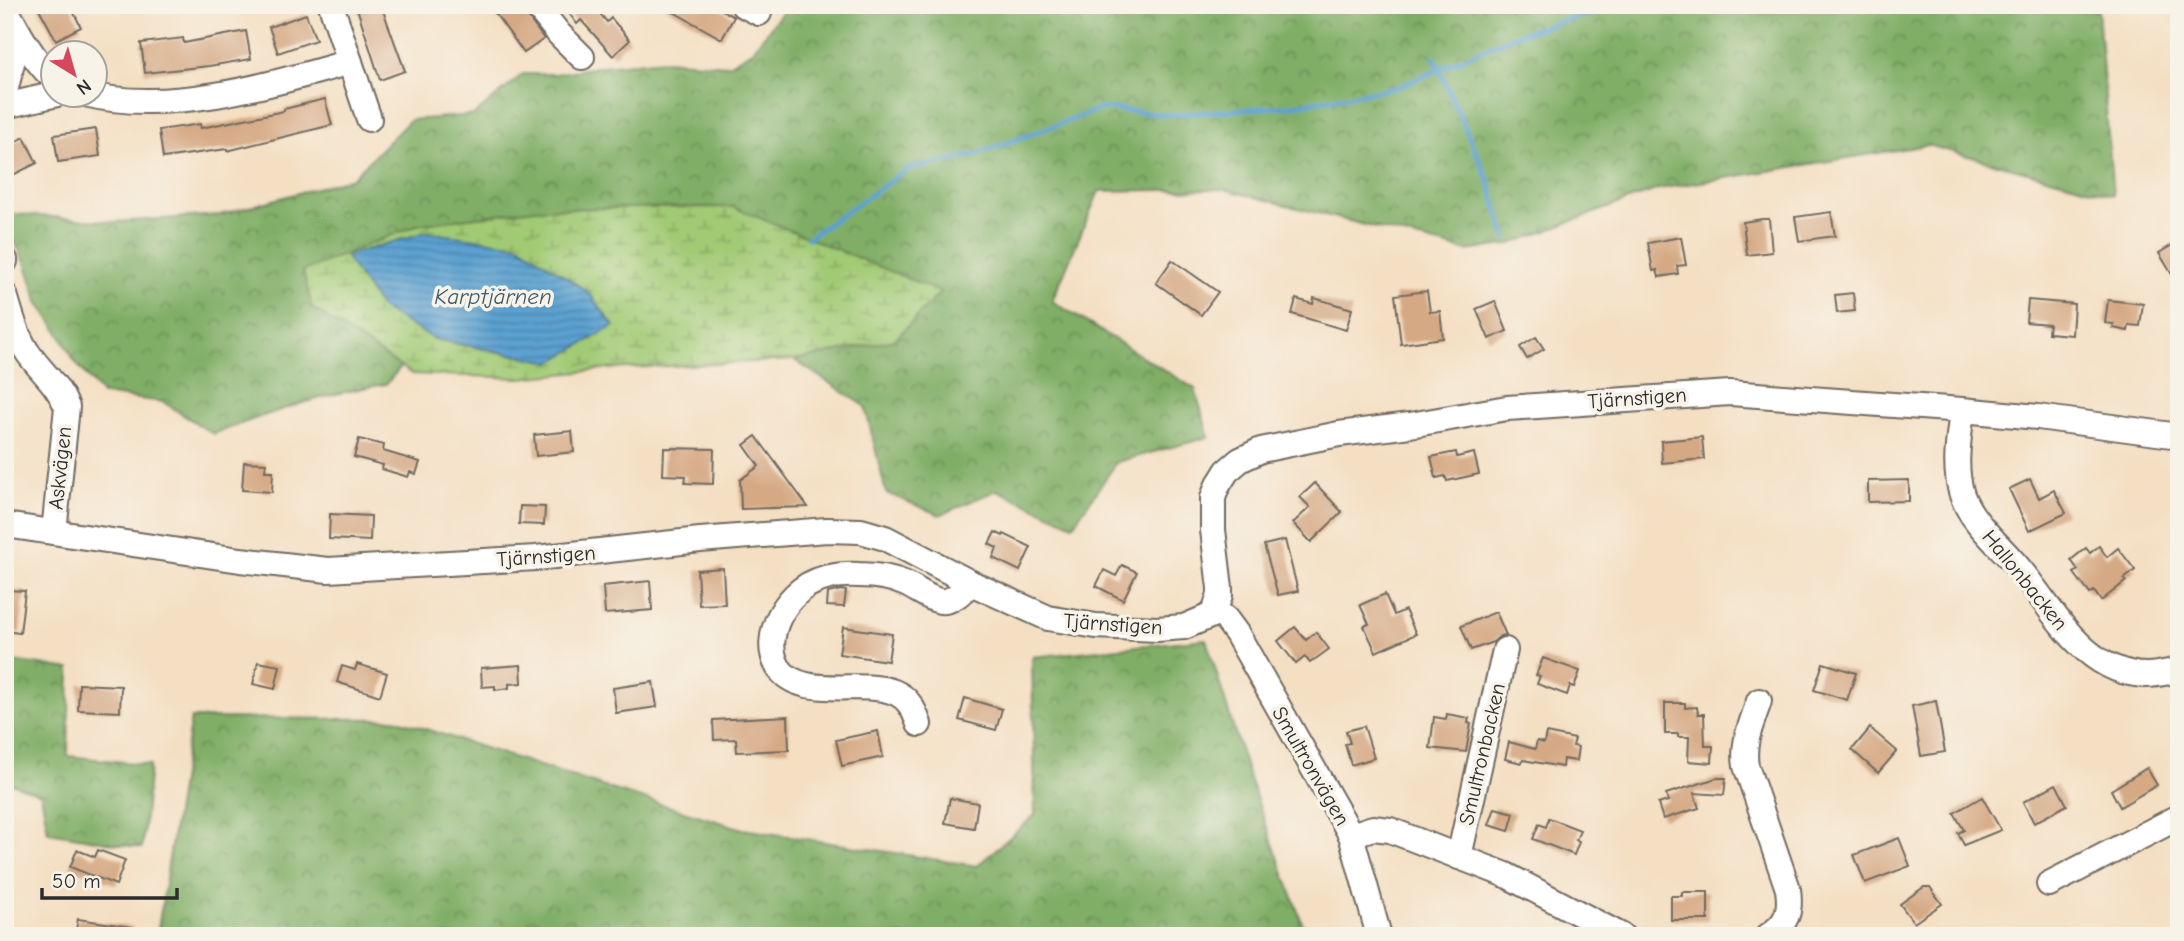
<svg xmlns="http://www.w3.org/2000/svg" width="2184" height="941" font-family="'Comic Neue',sans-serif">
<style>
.forest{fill:url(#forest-crowns);stroke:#566c48;stroke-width:2}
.wetland{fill:url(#wetland-marsh);stroke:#667a50;stroke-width:2}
.water{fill:url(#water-rules);stroke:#43667e;stroke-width:2}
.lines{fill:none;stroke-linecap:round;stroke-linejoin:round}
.stream{stroke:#5ba1d1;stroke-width:5}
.building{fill:#d5a984}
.minor-casing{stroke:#716a60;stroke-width:28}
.minor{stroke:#fff;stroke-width:24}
.labels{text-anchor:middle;stroke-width:7;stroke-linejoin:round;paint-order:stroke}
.street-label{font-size:21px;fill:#2b2b2b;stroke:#f7f3e8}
.water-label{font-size:23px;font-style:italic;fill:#3e5a6d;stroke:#f7f3e8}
</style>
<defs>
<pattern id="forest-crowns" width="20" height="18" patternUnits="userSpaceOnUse" patternTransform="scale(1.75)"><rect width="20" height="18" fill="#80ae66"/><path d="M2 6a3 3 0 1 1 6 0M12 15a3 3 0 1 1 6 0" fill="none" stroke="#698e54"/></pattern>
<pattern id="wetland-marsh" width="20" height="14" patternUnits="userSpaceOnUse" patternTransform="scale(1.75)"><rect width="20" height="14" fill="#a1ca75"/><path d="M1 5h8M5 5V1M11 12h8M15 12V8" fill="none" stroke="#83a460"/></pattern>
<pattern id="water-rules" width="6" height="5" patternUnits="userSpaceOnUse" patternTransform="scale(1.75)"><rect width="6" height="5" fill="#5ba1d1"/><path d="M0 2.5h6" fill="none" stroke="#4b83aa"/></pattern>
</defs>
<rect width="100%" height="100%" fill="#f7f3e8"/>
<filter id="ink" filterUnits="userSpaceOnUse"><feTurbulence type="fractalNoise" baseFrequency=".0143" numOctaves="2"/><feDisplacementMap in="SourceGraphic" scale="14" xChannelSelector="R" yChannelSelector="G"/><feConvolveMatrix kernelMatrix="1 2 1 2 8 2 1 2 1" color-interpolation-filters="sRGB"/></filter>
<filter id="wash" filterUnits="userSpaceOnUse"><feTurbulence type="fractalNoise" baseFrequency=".00686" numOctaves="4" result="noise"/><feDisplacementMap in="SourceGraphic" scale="28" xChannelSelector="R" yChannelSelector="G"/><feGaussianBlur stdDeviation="1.57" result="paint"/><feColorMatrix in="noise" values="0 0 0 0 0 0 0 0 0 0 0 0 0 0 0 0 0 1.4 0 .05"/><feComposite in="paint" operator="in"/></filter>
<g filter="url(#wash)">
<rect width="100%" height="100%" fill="#f4dfc3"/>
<g class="forest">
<path d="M788,5H2082L2098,11L2113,195L1927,145L1658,189L1511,244L1467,251L1223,189L1099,191L1052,301L1195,389L1209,437L1117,462L1073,525L997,490L940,515L886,493L865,406L794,360L894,340L733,207L536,209L417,225L304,271L313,308L401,367L386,384C323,394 272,412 213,434L163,402L102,394L75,362L56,328L38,302L25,262L5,223V213L114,222L220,215L352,178L410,120L474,115L523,74H555L603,66L664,60L728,65L752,51Z"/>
<path d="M1206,639L1249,778L1307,936H157L191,718L395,719L611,789L743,829L977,866L1035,815L1032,657Z"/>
<path d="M5,660L70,669L68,756L150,765L142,848L48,832L41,794L5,781Z"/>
</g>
<path class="wetland" d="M733,207L941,292L894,340L794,360L608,369L521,378L412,374L312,308L303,271L417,225L536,209Z"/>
<path class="water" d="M426,232L519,245L588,292L614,326L551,362L434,339L381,308L345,256Z"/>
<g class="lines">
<g class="stream">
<path d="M1434,57L1489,182L1506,238"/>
<path d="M808,238L908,169L974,155L1103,108L1166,115L1289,106L1399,87L1518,34L1620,5"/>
</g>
</g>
<g id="blocks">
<g class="building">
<path d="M37,5H70L81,27L56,40Z"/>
<path d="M356,5H381L405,71L380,80Z"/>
<path d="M489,5H519L544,39L524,53Z"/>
<path d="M563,5H601L596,9L607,22L611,18L630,40L613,56L581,20L577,24Z"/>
<path d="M661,5H713L734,17L722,39Z"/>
<path d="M306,14L316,40L278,53L269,27Z"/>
<path d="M246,31L251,59L209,66L145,73L141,43L183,38L184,43Z"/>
<path d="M325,99L332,125L227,151V149L163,158L159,130L200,124L201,128L284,111V109Z"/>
<path d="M96,129L100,156L58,162L54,135Z"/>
<path d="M24,137L37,163L5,179V147Z"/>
<path d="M1831,212L1835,236L1799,241L1795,217Z"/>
<path d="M1762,219H1769L1772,252L1747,255L1743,222Z"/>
<path d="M1681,237L1686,265L1677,266L1678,274L1659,277L1657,270L1653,271L1648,243Z"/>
<path d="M2179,241V286L2159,253Z"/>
<path d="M1172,260L1218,292L1201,315L1156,283Z"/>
<path d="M1427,291L1430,312L1440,311L1443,338L1401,344L1395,295Z"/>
<path d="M1853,293L1855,311L1837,313L1835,295Z"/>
<path d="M1314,298L1352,309L1346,330L1292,314L1296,299L1313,304Z"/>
<path d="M2028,300L2074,304L2072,335L2048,333L2049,324L2026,322Z"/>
<path d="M2108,300L2143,304L2140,326L2129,325L2128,331L2113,328L2114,324L2105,323Z"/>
<path d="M1495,301L1507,331L1489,339L1476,309Z"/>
<path d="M1536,337L1544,349L1527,359L1520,347Z"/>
<path d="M572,431L574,452L536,456L534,435Z"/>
<path d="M756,436L808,507L741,509L740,480L759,466L744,445Z"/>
<path d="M1702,437L1704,459L1662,463L1661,441Z"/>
<path d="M359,439L384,445L383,451L420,462L416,474L410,472L408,477L382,469L383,465L354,457Z"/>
<path d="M664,448L714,449L713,484L685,483L686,476L663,475Z"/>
<path d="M1456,452L1457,457L1474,453L1479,474L1447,481L1445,476L1436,478L1431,457Z"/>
<path d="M244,462L266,463L265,471H273L272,492L242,490Z"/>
<path d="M2030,479L2039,498L2054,490L2066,513L2029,531L2009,489Z"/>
<path d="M1909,480V501L1868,502V481Z"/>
<path d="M1315,483L1342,512L1311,542L1293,523L1310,507L1300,497Z"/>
<path d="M520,506L545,507L544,525L519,524Z"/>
<path d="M330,514L371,516L370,541L329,539Z"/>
<path d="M995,532L1003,536L1004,534L1031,547L1020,571L993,558L997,548L989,544Z"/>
<path d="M1285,540L1298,591L1278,595L1264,545Z"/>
<path d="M2099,546L2107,557L2118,548L2135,570L2124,579L2126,581L2101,601L2094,591L2090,594L2074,573L2078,570L2071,560L2086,548L2090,553Z"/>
<path d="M1122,565L1137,572L1123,600L1096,586L1104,570L1116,576Z"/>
<path d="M723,568L725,604L699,605L697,570Z"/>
<path d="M650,581L652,610L605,614L603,586Z"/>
<path d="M5,590L25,591L20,633L5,631Z"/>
<path d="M841,590L846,591L844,607L827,606L828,593Z"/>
<path d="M1385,594L1394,615L1405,610L1416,634L1376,652L1364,626L1369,624L1360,605Z"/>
<path d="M1496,612L1506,635L1500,636L1493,642L1471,650L1461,626Z"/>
<path d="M843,627L892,634L888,661L839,654Z"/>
<path d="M1295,627L1306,640L1316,632L1329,649L1310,663L1305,657L1296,664L1278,641Z"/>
<path d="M1543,658L1580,671L1574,687L1570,686L1567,695L1537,684L1540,676L1536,675Z"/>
<path d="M258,662L280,666L275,689L253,684Z"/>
<path d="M1823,663L1856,673L1847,700L1814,690Z"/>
<path d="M357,664L387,673L380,696L337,682L342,666L355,670Z"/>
<path d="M521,665L522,683L509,684V688L495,690V686L482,687L481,668Z"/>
<path d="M653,682L657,707L616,713L613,688Z"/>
<path d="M79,684L121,686L120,712L78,710Z"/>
<path d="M965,698L1002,709L996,730L959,720Z"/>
<path d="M1936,701L1945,752L1921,756L1912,706Z"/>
<path d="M1665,703H1685V708L1697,707L1698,714H1704L1705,746H1713L1712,763L1688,761L1689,737H1678V734H1665Z"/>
<path d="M1447,714L1469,718L1468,723L1471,724L1466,752L1430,748L1434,717L1446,719Z"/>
<path d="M788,716L789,750L737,752L736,739L714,740L713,720Z"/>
<path d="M1364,726L1374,758L1351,765L1345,744L1350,743L1346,731Z"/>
<path d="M1870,728L1897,751L1878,773L1852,750Z"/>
<path d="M878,731L883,757L842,766L836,740Z"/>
<path d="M1546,733L1575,739L1573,746L1578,747L1576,761L1563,759L1562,767L1523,760L1522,763L1505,759L1509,742L1535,749L1537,741L1544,743Z"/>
<path d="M2147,768L2157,785L2120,807L2111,790Z"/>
<path d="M1717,778H1726L1724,795L1694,793L1699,808L1663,819L1658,804L1668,801L1666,794Z"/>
<path d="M2056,784L2067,805L2034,823L2023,802Z"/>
<path d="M1982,797L2001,830L1964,845L1958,833L1964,830L1954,813Z"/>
<path d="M950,798L978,803L974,828L945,823Z"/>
<path d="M1495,808L1514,813L1509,831L1489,825Z"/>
<path d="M1549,818L1580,830L1576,840L1579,842L1574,855L1533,839L1539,824L1546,827Z"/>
<path d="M1899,838L1910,866L1865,883L1854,855Z"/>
<path d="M77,850L95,857L98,850L125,860L116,885L70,867Z"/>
<path d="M1924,887H1930L1942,904L1914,923L1900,904Z"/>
<path d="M1682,892H1708V920H1671V896H1682Z"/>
<path d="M78,919L133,927L132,936H75Z"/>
</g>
</g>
</g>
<g filter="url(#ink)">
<use href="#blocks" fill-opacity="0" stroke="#716a60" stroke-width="2"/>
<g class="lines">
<defs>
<g id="minor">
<path d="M331,5L369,119"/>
<path d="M536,5L559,34L582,57"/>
<path d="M743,5L759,13"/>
<path d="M5,7C18,32 32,58 52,77"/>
<path d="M5,92L19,34"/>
<path d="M85,94C168,115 270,85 350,62"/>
<path d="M5,106L57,94"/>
<path d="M5,261V260"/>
<path d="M5,295C11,315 16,335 28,353C42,373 57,383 67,407L54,532"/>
<path d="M1962,410C1959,438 1953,467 1962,495C1972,523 1998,543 2017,566C2053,608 2083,674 2147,675C2158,675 2168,672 2179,670"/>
<path d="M5,525L240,560L328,570L536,558L700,540L827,530L861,531L885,538L971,583L1048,618L1096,626L1157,629L1184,627L1210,616L1215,610L1220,595V588L1213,530V498L1217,487L1227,471L1240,460L1261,450L1339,434L1410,425L1507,408L1730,393L1962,410L2038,417L2179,436"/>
<path d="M1215,610L1226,619L1237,634L1351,835L1379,936"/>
<path d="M1759,701C1752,723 1742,742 1746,766L1788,889C1791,911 1788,923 1768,936"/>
<path d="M919,724C914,710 909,698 894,692C861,679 800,701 778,667C773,658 771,647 773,636C776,616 790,596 808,585C824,576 841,574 859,575C874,575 893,578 906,584C917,589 929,599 940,601C952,603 963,591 971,583"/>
<path d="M1351,835L1373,828L1390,830L1506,875L1622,936"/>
<path d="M1459,857L1505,650"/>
<path d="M2049,884L2179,817"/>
</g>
</defs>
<use href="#minor" class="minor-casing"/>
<use href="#minor" class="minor"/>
</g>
</g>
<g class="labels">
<g class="street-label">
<text transform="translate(1637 398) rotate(-4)" y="7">Tjärnstigen</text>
<text transform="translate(60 468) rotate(-84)" y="7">Askvägen</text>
<text transform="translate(546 556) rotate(-4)" y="7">Tjärnstigen</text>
<text transform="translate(2025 580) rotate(51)" y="7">Hallonbacken</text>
<text transform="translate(1113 624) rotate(4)" y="7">Tjärnstigen</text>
<text transform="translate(1482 754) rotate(-77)" y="7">Smultronbacken</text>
<text transform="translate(1311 766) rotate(60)" y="7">Smultronvägen</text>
</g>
<g class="water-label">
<text x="493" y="304">Karptjärnen</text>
</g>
</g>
<rect width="2184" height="941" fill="none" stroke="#f7f3e8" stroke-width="28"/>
<g transform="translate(74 74) rotate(143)"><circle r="33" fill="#f7f3e8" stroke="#a5a39c" stroke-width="2"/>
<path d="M0-5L12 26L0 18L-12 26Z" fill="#d1495b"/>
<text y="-10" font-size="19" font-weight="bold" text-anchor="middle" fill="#2b2b2b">N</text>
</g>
<path d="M42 888v10h135v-10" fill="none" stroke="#2b2b2b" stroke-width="3.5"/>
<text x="52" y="888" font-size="21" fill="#2b2b2b" stroke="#f7f3e8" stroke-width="5" paint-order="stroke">50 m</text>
</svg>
